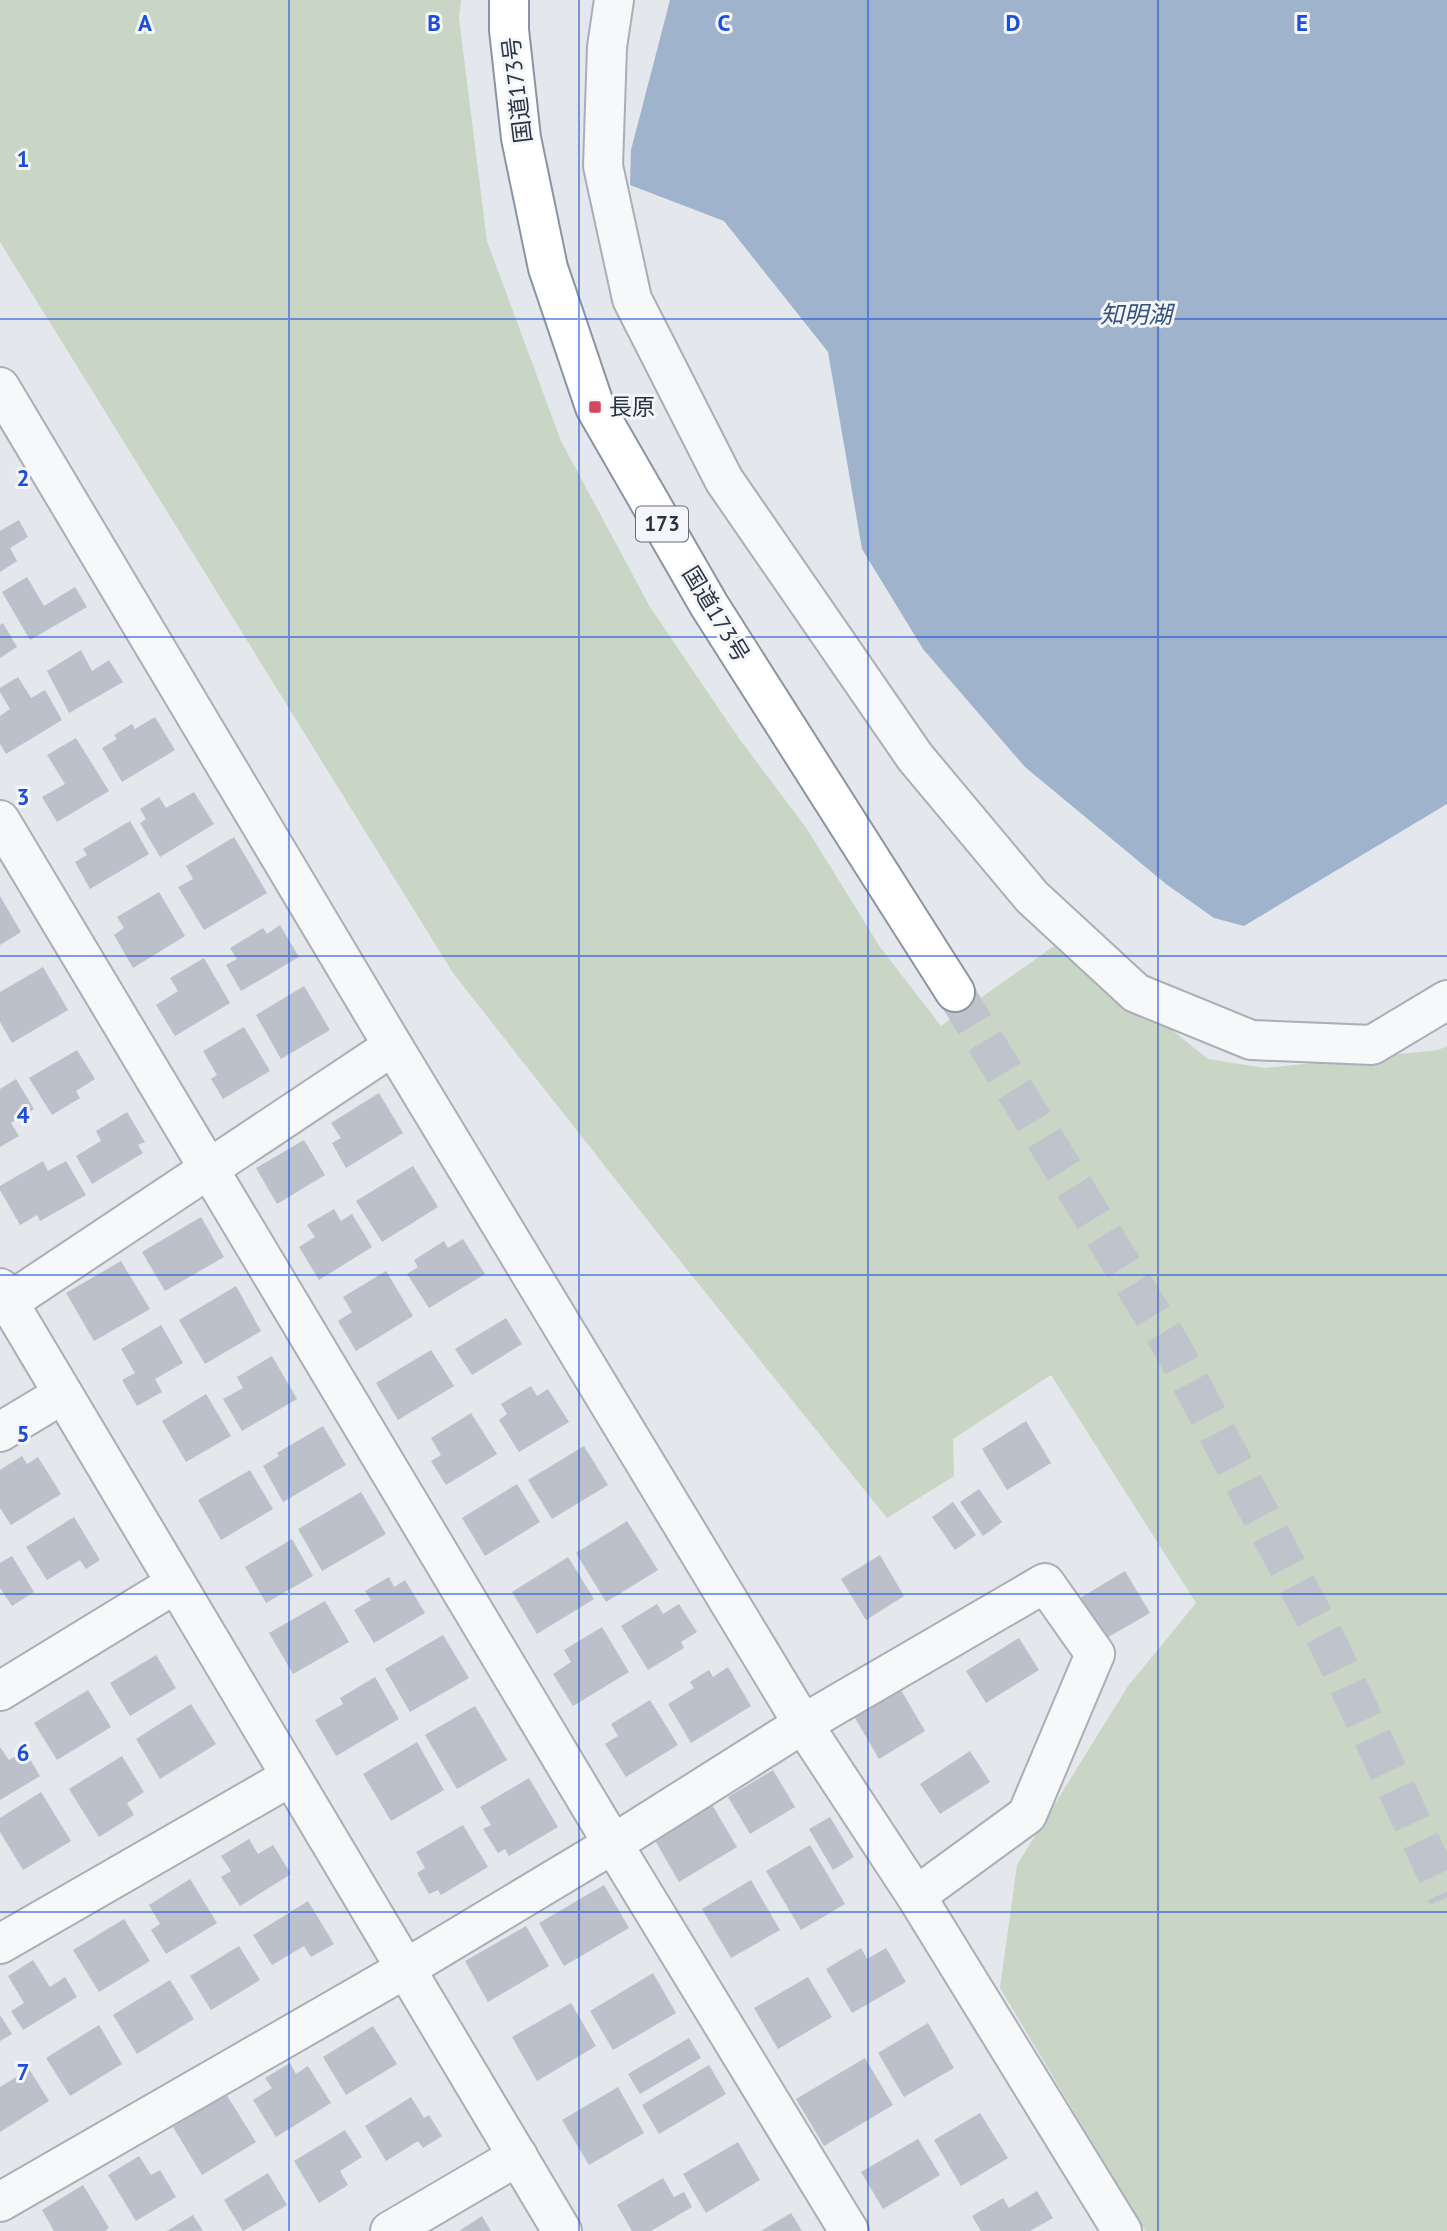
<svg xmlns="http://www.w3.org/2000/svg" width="1447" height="2231" font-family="'PT Sans','Noto Sans JP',sans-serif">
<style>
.green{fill:#c9d6c5}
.water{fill:#9fb4cc}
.building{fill:#bbc0ca}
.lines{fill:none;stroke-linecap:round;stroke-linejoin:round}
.trunk-tunnel{stroke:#bfc3cb;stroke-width:38;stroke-dasharray:38 19;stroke-linecap:butt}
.minor-casing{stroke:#a9aeb7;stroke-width:42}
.tertiary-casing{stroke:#a9aeb7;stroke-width:42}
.trunk-casing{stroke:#8b94a3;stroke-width:42}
.minor{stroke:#f7f8fa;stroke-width:38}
.tertiary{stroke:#f7f8fa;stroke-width:38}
.trunk{stroke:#fff;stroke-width:38}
.grid{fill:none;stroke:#1d4ed8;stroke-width:2;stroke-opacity:0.55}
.poi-dot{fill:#d1495b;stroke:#f4f6f9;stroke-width:2.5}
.labels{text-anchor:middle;stroke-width:6;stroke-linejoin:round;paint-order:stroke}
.shield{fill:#f4f6f9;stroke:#676e7b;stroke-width:2}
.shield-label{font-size:21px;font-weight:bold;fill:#2b3445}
.street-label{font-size:23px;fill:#2b3445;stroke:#f4f6f9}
.poi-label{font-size:23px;fill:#2b3445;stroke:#f4f6f9;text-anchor:start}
.water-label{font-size:24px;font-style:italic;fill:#34527a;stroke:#f4f6f9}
.grid-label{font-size:23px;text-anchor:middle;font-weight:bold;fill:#1d4ed8;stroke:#f4f6f9;stroke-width:6;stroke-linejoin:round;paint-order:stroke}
</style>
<rect width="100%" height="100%" fill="#e4e7ec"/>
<path class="green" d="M0,0H461L459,18L487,241L561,441L650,607L738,737L807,829L880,947L941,1026L1061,941L1208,1059L1265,1068L1438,1050L1447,1046V2231H1145L1000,1988L1017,1865L1128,1686L1196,1603L1051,1375L953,1439L954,1476L887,1518L656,1231L453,973L0,242Z"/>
<path class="water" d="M670,0H1447V804L1244,926L1214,918L1166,884L1025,767L923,649L862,549L828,352L724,221L630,185L631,150Z"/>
<g class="building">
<path d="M19,520L28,537L10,548L17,561L0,572V531Z"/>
<path d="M27,577L44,606L75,587L87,607L30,640L2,592Z"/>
<path d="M3,623L17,647L0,658V625Z"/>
<path d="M81,650L92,671L109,660L123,682L69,713L47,671Z"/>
<path d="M18,677L31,698L45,690L62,720L6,754L0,744V716L10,709L0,692V688Z"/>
<path d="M155,717L175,750L122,782L102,748L117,739L114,735L132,724L135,729Z"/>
<path d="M76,738L109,791L57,822L42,797L65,784L47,755Z"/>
<path d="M194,792L214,824L160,857L140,823L146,819L140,809L159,797L166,808Z"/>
<path d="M130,821L149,854L90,889L75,862L87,855L83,849Z"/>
<path d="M234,837L267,893L204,930L178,887L193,879L186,866Z"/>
<path d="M159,892L185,936L133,968L114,935L124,928L117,917Z"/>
<path d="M0,896L21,932L0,945Z"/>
<path d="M280,925L299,957L241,991L226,965L237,959L230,948L263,928L267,934Z"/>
<path d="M204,958L230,1003L175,1036L156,1005L178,991L170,978Z"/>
<path d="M43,967L68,1010L12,1043L0,1022V992Z"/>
<path d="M304,986L330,1030L281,1059L256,1015Z"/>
<path d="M244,1027L270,1071L223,1099L211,1079L217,1075L203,1051Z"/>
<path d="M77,1050L95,1079L76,1091L80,1098L52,1115L29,1078Z"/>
<path d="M16,1079L34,1109L11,1123L19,1136L0,1147V1089Z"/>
<path d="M379,1093L403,1133L346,1168L332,1143L341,1138L331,1123Z"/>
<path d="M127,1112L145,1142L138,1145L143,1153L92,1184L76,1156L101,1141L96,1131Z"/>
<path d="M304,1140L325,1175L277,1204L256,1168Z"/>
<path d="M43,1161L48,1171L66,1161L86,1195L40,1221L37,1215L20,1225L0,1190V1186Z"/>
<path d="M413,1166L438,1207L382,1242L356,1201Z"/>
<path d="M334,1209L341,1221L352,1214L372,1247L319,1280L299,1247L315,1237L307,1225Z"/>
<path d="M201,1217L224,1257L165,1291L142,1252Z"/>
<path d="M463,1239L485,1274L429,1308L407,1274L418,1267L414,1260L444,1241L448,1248Z"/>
<path d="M121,1261L150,1309L94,1341L66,1293Z"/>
<path d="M386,1271L413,1316L356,1351L338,1321L352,1312L343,1297Z"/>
<path d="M236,1286L261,1331L205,1364L179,1320Z"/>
<path d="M506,1318L522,1344L472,1375L455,1349Z"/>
<path d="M161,1325L183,1363L155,1379L162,1392L137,1406L122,1380L135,1373L121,1349Z"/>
<path d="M431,1350L454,1386L398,1420L376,1383Z"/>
<path d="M272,1356L297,1399L242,1431L223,1399L243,1388L237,1377Z"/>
<path d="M531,1386L537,1396L548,1389L569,1422L519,1452L499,1420L507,1414L501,1404Z"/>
<path d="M206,1394L231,1436L186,1462L162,1421Z"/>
<path d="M471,1413L497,1454L446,1485L431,1461L441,1455L431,1438Z"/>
<path d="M1026,1421L1051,1463L1007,1490L982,1449Z"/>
<path d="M323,1426L346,1465L283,1502L263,1466L279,1456L277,1453Z"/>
<path d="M584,1446L608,1485L552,1519L528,1480Z"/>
<path d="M22,1456L27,1464L38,1457L61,1494L11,1525L0,1508V1470Z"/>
<path d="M250,1470L273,1509L221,1540L198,1500Z"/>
<path d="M517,1484L540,1522L485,1556L462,1518Z"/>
<path d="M979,1489L1002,1522L983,1536L960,1502Z"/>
<path d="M361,1492L386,1534L322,1571L298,1529Z"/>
<path d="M953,1502L976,1535L955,1550L932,1517Z"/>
<path d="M74,1517L100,1560L86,1569L80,1560L47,1580L26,1547Z"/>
<path d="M627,1521L658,1570L606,1602L576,1553Z"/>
<path d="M292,1539L313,1576L266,1603L245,1567Z"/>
<path d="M880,1555L904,1596L866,1620L841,1579Z"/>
<path d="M12,1556L34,1592L12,1606L0,1588V1563Z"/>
<path d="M568,1557L594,1599L537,1634L512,1592Z"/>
<path d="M1125,1571L1150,1613L1105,1639L1080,1598Z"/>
<path d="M389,1577L394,1587L405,1580L425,1613L374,1643L354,1610L371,1600L365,1591Z"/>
<path d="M325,1601L349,1642L293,1674L269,1633Z"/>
<path d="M657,1604L663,1614L679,1604L697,1632L681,1642L684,1648L648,1670L621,1626Z"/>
<path d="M602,1627L629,1672L573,1706L553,1674L571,1662L564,1650Z"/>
<path d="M443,1635L469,1678L410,1712L385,1669Z"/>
<path d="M1019,1638L1039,1670L986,1703L966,1671Z"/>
<path d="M156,1655L176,1688L130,1716L110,1683Z"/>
<path d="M728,1667L751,1706L691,1743L668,1704L694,1688L690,1682L709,1670L713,1677Z"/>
<path d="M375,1677L399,1719L336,1756L315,1720L343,1704L340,1698Z"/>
<path d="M88,1690L111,1727L57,1760L34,1723Z"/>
<path d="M901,1690L925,1731L879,1759L855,1718Z"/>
<path d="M650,1700L678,1745L626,1777L605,1744L618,1736L611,1724Z"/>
<path d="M191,1704L216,1744L160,1779L136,1739Z"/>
<path d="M475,1706L507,1760L457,1789L425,1735Z"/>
<path d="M417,1742L444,1790L391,1821L363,1774Z"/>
<path d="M0,1747L9,1760L25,1751L40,1776L0,1800Z"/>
<path d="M970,1751L990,1782L940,1814L920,1784Z"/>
<path d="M122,1756L144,1792L127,1803L134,1815L99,1837L69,1789Z"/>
<path d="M773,1770L795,1807L750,1834L728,1797Z"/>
<path d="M529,1778L558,1827L509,1856L505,1849L498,1853L483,1829L491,1825L480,1807Z"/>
<path d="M41,1792L71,1841L23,1870L0,1832V1818Z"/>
<path d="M711,1803L737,1847L679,1882L653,1837Z"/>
<path d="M830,1817L854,1857L833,1870L809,1829Z"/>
<path d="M463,1825L488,1867L441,1895L438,1890L429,1894L417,1873L425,1868L416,1852Z"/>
<path d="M249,1839L258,1854L273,1845L291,1874L240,1906L221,1877L231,1871L221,1856Z"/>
<path d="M810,1845L845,1904L801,1930L766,1871Z"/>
<path d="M190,1879L217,1923L166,1954L151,1930L160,1924L149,1905Z"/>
<path d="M751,1880L780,1930L731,1958L702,1909Z"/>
<path d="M604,1885L629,1928L564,1966L539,1923Z"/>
<path d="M308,1901L334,1944L311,1957L304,1946L272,1965L253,1935Z"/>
<path d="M124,1919L150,1961L99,1992L73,1950Z"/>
<path d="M526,1926L549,1966L488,2002L465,1961Z"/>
<path d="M239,1946L260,1980L211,2010L190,1976Z"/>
<path d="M861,1948L867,1959L886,1948L906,1982L852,2013L826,1969Z"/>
<path d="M33,1960L50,1987L65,1977L77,1997L23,2030L11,2011L24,2003L8,1976Z"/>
<path d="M653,1973L676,2013L613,2050L590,2011Z"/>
<path d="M808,1977L832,2017L778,2049L754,2008Z"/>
<path d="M170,1980L194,2019L137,2054L113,2015Z"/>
<path d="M571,2003L596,2046L537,2081L512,2037Z"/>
<path d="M0,2015L12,2034L0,2041Z"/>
<path d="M928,2023L954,2068L904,2097L878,2053Z"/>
<path d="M99,2025L122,2064L70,2096L46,2058Z"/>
<path d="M373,2026L397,2064L346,2095L323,2057Z"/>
<path d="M689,2038L701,2058L640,2094L628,2074Z"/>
<path d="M865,2058L893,2105L824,2146L796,2099Z"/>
<path d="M290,2063L296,2074L308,2066L331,2103L276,2137L253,2100L272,2088L265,2078Z"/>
<path d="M709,2065L726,2094L659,2134L642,2105Z"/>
<path d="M29,2069L49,2101L0,2132V2087Z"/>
<path d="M618,2087L644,2133L589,2165L562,2120Z"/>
<path d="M226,2094L256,2142L202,2175L173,2127Z"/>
<path d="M411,2097L424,2118L429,2115L442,2136L423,2148L418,2141L386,2161L365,2126Z"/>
<path d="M980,2113L1008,2158L961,2186L934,2140Z"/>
<path d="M345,2130L362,2157L340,2171L348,2185L319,2203L294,2161Z"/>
<path d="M918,2139L940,2175L883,2209L861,2172Z"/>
<path d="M738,2142L760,2180L706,2213L683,2174Z"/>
<path d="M139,2156L151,2175L160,2170L176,2197L136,2221L108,2175Z"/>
<path d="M268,2173L287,2205L243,2231L224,2200Z"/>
<path d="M663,2178L674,2197L684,2192L692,2207L651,2231H632L617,2205Z"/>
<path d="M83,2185L109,2228L105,2231H54L42,2210Z"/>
<path d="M1037,2191L1053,2218L1030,2231H981L972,2216L1003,2198L1009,2208Z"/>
<path d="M791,2213L802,2231H761Z"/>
<path d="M193,2215L203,2231H167Z"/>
<path d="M482,2216L491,2231H459Z"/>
</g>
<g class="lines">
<path class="trunk-tunnel" d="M955,992L1171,1345L1330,1647L1447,1897"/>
<defs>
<g id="minor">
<path d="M614,0L607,47L603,166L632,299L724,480L915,757L1032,897L1136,993L1251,1040L1372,1045L1447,1000"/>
<path d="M0,387L393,1046L803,1724L613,1844L405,1969L0,2202"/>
<path d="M0,820L613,1844L849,2231"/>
<path d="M9,1302L393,1046"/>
<path d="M0,1432L63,1394"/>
<path d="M0,1691L175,1584"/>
<path d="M916,1896L1027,1815L1095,1654L1045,1583L803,1724L916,1896L1122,2231"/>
<path d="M0,1944L290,1777"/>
<path d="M390,2231L518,2156"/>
</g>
<path id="tertiary" d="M0,1288L562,2231"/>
<path id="trunk" d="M509,0V30L521,138L548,268L595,407L709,605L955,992"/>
</defs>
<use href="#minor" class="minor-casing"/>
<use href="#tertiary" class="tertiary-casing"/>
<use href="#trunk" class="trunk-casing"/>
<use href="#minor" class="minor"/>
<use href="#tertiary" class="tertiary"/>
<use href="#trunk" class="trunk"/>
</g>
<path class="grid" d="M289,0V2231M579,0V2231M868,0V2231M1158,0V2231M0,319H1447M0,637H1447M0,956H1447M0,1275H1447M0,1594H1447M0,1912H1447"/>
<rect class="poi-dot" x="588" y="400" width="14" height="14" rx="3.5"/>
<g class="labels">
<rect class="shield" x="636" y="506.5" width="52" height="35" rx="5"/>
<g class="shield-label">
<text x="662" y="531">173</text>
</g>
<g class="street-label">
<text transform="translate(517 90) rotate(-97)" y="8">国道173号</text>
<text transform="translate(716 614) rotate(59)" y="8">国道173号</text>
</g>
<g class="poi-label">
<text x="609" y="415">長原</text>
</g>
<g class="water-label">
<text x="1136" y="323">知明湖</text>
</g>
</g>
<g class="grid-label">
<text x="145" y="31">A</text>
<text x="434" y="31">B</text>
<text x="724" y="31">C</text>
<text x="1013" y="31">D</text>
<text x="1302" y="31">E</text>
<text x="23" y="167">1</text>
<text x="23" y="486">2</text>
<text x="23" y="805">3</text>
<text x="23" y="1123">4</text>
<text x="23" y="1442">5</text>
<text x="23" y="1761">6</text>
<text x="23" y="2080">7</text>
</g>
</svg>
